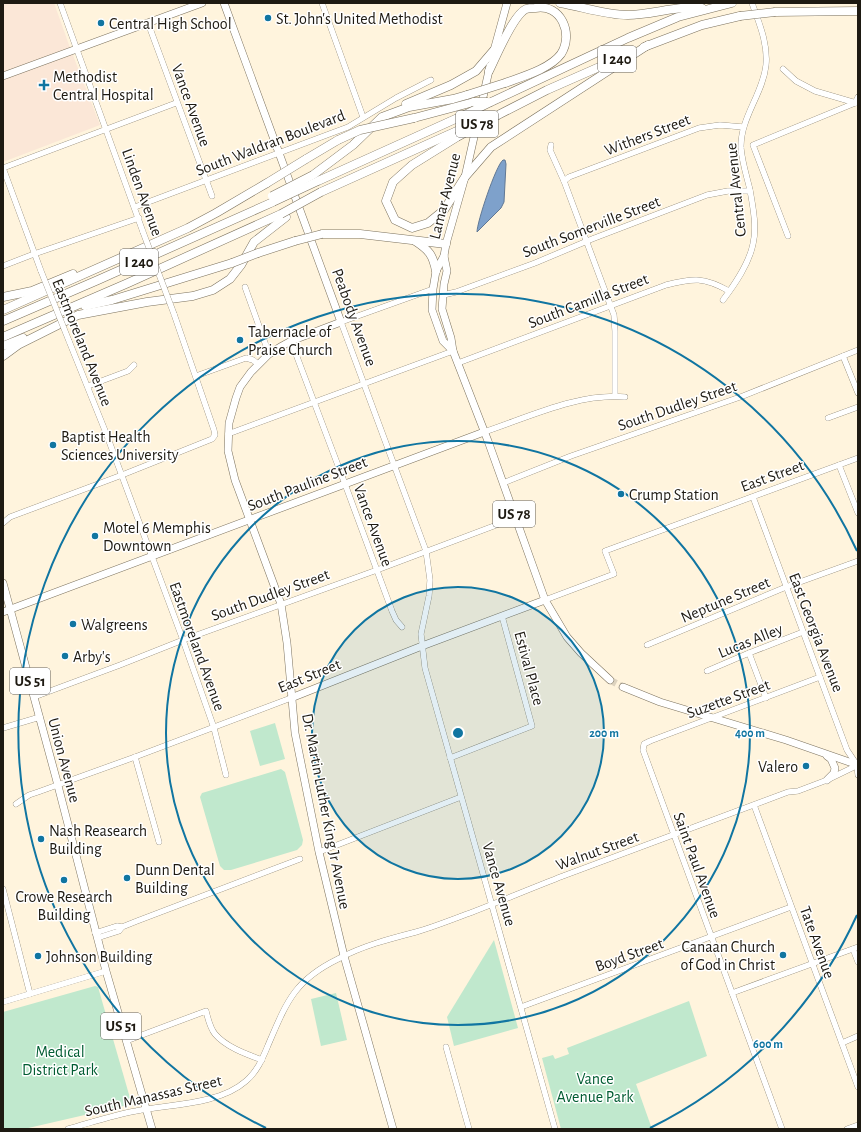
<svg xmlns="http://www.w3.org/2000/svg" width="861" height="1132" font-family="'Alegreya Sans',sans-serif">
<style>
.medical{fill:#fbe7d7}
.green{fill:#c0e8cd}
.water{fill:#7ea1cb;stroke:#617894}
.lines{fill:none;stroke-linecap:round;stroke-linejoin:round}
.major-tunnel{stroke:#ddd3bf;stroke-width:7;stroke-dasharray:7 3.5;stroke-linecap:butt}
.minor-casing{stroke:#7c725e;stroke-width:6}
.major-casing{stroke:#7c725e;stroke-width:8}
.highway-casing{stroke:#7c725e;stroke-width:9}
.minor{stroke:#fff;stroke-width:5.5}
.major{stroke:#fff;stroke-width:7}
.highway{stroke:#fff;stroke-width:8}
.minor-bridge-casing{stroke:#7c725e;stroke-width:6;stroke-linecap:butt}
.highway-bridge-casing{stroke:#7c725e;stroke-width:9;stroke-linecap:butt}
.minor-bridge{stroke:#fff;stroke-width:5.5}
.highway-bridge{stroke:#fff;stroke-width:8}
.ring{fill:none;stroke:#1075a1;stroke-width:2}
.poi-dot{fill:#1075a1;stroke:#fff;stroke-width:1.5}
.labels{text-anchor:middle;stroke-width:3;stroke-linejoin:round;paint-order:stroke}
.shield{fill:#fff;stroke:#625f59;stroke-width:1}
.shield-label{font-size:15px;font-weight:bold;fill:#1e1a12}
.poi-label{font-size:16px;fill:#1e1a12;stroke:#fff;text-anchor:start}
.street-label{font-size:16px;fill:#1e1a12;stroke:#fff}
.park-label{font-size:16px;fill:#005c32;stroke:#fff}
.centre{fill:#1075a1;stroke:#fff;stroke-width:2}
.ring-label{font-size:12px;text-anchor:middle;font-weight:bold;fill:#1075a1;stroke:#fff;stroke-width:3;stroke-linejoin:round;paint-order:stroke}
</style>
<rect width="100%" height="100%" fill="#fff4dd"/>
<path class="medical" d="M3,3H54L69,45L100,125L3,162Z"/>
<g class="green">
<path d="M275,723L285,759L260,766L250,731Z"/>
<path d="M281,769L285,772L303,840L302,845L297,850L231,870H224L220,866L200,797L202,793L212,790Z"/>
<path d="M494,940L518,1028L454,1046L447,1017Z"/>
<path d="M95,986L98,987L130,1098L128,1105L24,1129H3V1012Z"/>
<path d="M336,993L347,1040L321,1046L311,999Z"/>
<path d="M689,1001L707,1056L636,1084L652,1129H561L542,1058L553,1055L555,1059L569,1054L567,1048Z"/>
</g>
<path class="water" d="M503,160H505L506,164L504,202L501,208L477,232C477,222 496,165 503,160Z"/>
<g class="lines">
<path class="major-tunnel" d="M610,680L623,687"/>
<defs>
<g id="minor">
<path d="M60,3L143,232"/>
<path d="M322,3L363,117"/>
<path d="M148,23L212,196"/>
<path d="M783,69L796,81L815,91L856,103"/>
<path d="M855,103L858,97"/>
<path d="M551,145L550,150L564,181L614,315L615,331V396"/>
<path d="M564,181L569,177L699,128L720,125L743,127"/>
<path d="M135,207L348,127L396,98L431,80"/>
<path d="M788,236L753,145L855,103"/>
<path d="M3,266L34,254L139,218"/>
<path d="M41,271L3,168L176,103"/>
<path d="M245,287L269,354"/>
<path d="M433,289L341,322L426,551L430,580L429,596L421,634L425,668L555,1129"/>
<path d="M443,295L456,292L535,263L592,239L707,195L728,191H750"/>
<path d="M723,300C735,284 749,264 753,244C757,227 753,207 750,190C747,177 742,162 741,148C740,118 763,94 766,65C768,43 759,23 752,3"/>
<path d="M69,341L106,433L183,640L214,728L226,775"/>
<path d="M291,341L345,484L392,611L396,620L402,627"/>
<path d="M843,356L858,393"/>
<path d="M458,363L666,285C694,278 704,277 729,291"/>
<path d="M196,376L246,358L253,360L258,364"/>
<path d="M88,386L128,371L134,365"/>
<path d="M828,418L858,407"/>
<path d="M484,432C529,417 578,393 625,397"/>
<path d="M228,434L453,351"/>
<path d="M839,465L858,513"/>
<path d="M503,483L571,456L743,396L858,350"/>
<path d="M753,497L847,750L857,765L858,775"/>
<path d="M3,523L10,517L122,475L212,439L215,435L214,430L174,314"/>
<path d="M545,600L614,574L605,551L858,458"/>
<path d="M647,645L786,587L858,561"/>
<path d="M749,653L766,698"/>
<path d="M707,671L749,653L803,632"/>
<path d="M34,697L120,665L183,640L377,570L515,518"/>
<path d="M3,728L40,717"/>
<path d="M135,757L159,842"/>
<path d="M450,758L532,726L502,616"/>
<path d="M16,804L29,795L38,792L135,757L291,698"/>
<path d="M754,805L858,1087"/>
<path d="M319,852L461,797"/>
<path d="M3,889L30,994"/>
<path d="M95,933L117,926L122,927"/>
<path d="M97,938L119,931L122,927L137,921L300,859"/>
<path d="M853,949L858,962"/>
<path d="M732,993L858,947"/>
<path d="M3,1002L106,971"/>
<path d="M521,1007L791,907"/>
<path d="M126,1041L206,1011C208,1019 210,1028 215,1034C226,1047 246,1054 262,1060"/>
<path d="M842,1043L858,1036"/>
<path d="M446,1047L469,1129"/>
<path d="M68,1129C90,1123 113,1115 136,1111C170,1104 219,1105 246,1081C258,1071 263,1057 269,1043C287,1001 295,980 338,959C362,946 389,939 416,932C434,927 453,919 470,913C501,901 532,888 563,876C638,848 713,820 788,792L798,791L827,780L858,765"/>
<path d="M782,1129L643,750L644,744L650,741L820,677"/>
<path d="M847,1129L858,1125"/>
</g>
<g id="major">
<path d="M224,3L341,322L291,341L282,346L269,354L251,372L240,387L236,398L229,423L228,451L235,480L281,604L287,643L295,733L319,852L344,956L393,1129"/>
<path d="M493,54L507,3"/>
<path d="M490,66L465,177L446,244L444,256L447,271L444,284L442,309L451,338L453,351L488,441L545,600L567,637L581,653L610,680"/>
<path d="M3,76L202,3"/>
<path d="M444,256L436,271L433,289L432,310L443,341L453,351"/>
<path d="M3,583L56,778L106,971L152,1129"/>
<path d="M3,612L484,432"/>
<path d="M623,687L660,702L786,740L858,765"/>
<path d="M291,698L422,646L545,600"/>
<path d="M827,756L831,759L835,768L834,773L827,780"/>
</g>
<g id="highway">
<path d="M560,3C583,7 605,15 628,15C652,15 678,5 702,8"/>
<path d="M775,12L858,11"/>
<path d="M644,47L702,25L740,16"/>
<path d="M489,71C496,57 513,15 526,9C529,8 533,8 535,8C561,3 574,34 561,54C550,69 521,77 505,83"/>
<path d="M491,102L628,38L678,17L732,3"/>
<path d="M406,104L451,85L476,71L494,50"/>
<path d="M498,115L547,90L622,57"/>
<path d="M414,118L474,102"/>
<path d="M457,137L412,165L393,182L386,201L395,220L412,228L428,223L444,210L465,177L491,147L648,45"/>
<path d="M306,159L338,140"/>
<path d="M313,175L353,145L382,117L409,107L453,99L467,95"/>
<path d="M318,181L462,116"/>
<path d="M321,192L459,130"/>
<path d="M322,234H360L446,244"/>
<path d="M415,241C429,250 433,255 436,271"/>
<path d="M258,253L295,241"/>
<path d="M3,297L32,291L73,274"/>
<path d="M85,306L112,300L232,263"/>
<path d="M3,310L188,228L216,213L267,183"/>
<path d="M3,321L98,280L273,202"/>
<path d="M3,337L128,283L281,214"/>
<path d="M3,346L23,338"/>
<path d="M3,356L18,345L78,315L147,302L193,296L213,290L230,279L241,265L254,242L286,217"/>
</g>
</defs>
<use href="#minor" class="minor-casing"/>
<use href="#major" class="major-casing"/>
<use href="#highway" class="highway-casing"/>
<use href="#minor" class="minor"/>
<use href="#major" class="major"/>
<use href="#highway" class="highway"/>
<defs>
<g id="minor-bridge">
<path d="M143,232L174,314"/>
<path d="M41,271L69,341"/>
</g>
<g id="highway-bridge">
<path d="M740,16L775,12"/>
<path d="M467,95L505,83"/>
<path d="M474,102H488"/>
<path d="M462,116L491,102"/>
<path d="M457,137L498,115"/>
<path d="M338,140L360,130L414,118"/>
<path d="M267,183L306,159"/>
<path d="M272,196L313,175"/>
<path d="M273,202L318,181"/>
<path d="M281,214L321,192"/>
<path d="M295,241L322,234"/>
<path d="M232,263L258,253"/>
</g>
</defs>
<use href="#minor-bridge" class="minor-bridge-casing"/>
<use href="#highway-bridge" class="highway-bridge-casing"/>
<use href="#minor-bridge" class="minor-bridge"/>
<use href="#highway-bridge" class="highway-bridge"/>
</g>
<circle cx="458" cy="733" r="146" fill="#1075a1" fill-opacity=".12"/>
<g class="ring">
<circle cx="458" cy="733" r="146"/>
<circle cx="458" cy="733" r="292"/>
<path d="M857 915A439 439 0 0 1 650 1128M266 1128A439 439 0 1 1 857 551"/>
</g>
<g class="poi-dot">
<circle cx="268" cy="18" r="4"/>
<circle cx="101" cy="23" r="4"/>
<path d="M42 79h4v4h4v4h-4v4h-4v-4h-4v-4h4z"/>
<circle cx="240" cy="340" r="4"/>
<circle cx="53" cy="445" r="4"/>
<circle cx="621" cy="494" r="4"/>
<circle cx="95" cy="536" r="4"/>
<circle cx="73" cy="624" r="4"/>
<circle cx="65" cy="656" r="4"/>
<circle cx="806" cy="766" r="4"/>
<circle cx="41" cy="839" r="4"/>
<circle cx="127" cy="878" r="4"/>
<circle cx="64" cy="880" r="4"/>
<circle cx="783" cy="955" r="4"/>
<circle cx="38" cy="956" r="4"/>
</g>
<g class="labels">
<g class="shield">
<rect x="598" y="46" width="38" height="26" rx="3"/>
<rect x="456" y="111" width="42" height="26" rx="3"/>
<rect x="120" y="249" width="38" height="26" rx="3"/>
<rect x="493" y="501" width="42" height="26" rx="3"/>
<rect x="10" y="668" width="40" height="26" rx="3"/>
<rect x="101" y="1013" width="40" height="26" rx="3"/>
</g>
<g class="shield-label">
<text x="617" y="64">I 240</text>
<text x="477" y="129">US 78</text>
<text x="139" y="267">I 240</text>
<text x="514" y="519">US 78</text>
<text x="30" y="686">US 51</text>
<text x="121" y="1031">US 51</text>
</g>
<g class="poi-label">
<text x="276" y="24">St. John's United Methodist</text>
<text x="109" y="29">Central High School</text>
<text x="53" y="82">Methodist<tspan x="53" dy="18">Central Hospital</tspan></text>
<text x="248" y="337">Tabernacle of<tspan x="248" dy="18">Praise Church</tspan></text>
<text x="61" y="442">Baptist Health<tspan x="61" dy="18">Sciences University</tspan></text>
<text x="629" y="500">Crump Station</text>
<text x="103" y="533">Motel 6 Memphis<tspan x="103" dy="18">Downtown</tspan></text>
<text x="81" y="630">Walgreens</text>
<text x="73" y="662">Arby's</text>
<text x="798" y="772" text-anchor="end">Valero</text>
<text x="49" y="836">Nash Reasearch<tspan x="49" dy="18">Building</tspan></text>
<text x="135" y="875">Dunn Dental<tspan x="135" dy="18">Building</tspan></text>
<text x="64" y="902" text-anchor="middle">Crowe Research<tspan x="64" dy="18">Building</tspan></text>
<text x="775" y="952" text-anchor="end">Canaan Church<tspan x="775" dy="18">of God in Christ</tspan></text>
<text x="46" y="962">Johnson Building</text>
</g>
<g class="street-label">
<text transform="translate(192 105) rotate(70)" y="6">Vance Avenue</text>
<text transform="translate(647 134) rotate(-21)" y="6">Withers Street</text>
<text transform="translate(270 142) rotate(-21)" y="6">South Waldran Boulevard</text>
<text transform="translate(735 190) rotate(-96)" y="6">Central Avenue</text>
<text transform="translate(143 192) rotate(70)" y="6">Linden Avenue</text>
<text transform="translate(444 196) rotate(-76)" y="6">Lamar Avenue</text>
<text transform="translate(591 226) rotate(-21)" y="6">South Somerville Street</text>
<text transform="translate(588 300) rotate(-21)" y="6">South Camilla Street</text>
<text transform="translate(355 317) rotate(70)" y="6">Peabody Avenue</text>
<text transform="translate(83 342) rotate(68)" y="6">Eastmoreland Avenue</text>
<text transform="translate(677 405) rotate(-19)" y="6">South Dudley Street</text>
<text transform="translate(772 475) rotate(-20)" y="6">East Street</text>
<text transform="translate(307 483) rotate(-21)" y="6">South Pauline Street</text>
<text transform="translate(374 525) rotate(70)" y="6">Vance Avenue</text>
<text transform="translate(270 594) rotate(-20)" y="6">South Dudley Street</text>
<text transform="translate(725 599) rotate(-23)" y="6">Neptune Street</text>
<text transform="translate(817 632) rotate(69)" y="6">East Georgia Avenue</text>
<text transform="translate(750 640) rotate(-22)" y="6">Lucas Alley</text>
<text transform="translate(198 646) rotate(70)" y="6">Eastmoreland Avenue</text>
<text transform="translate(530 668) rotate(75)" y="6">Estival Place</text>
<text transform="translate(309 675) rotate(-22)" y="6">East Street</text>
<text transform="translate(728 698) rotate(-20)" y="6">Suzette Street</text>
<text transform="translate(65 760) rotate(75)" y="6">Union Avenue</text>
<text transform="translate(327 811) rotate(79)" y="6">Dr. Martin Luther King Jr Avenue</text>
<text transform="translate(597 850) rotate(-20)" y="6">Walnut Street</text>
<text transform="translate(698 865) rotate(70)" y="6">Saint Paul Avenue</text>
<text transform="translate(500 884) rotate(74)" y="6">Vance Avenue</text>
<text transform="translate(818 942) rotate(70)" y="6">Tate Avenue</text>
<text transform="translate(629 954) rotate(-20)" y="6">Boyd Street</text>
<text transform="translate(153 1095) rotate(-13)" y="6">South Manassas Street</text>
</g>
<g class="park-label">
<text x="60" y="1057">Medical<tspan x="60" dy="18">District Park</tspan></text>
<text x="595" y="1084">Vance<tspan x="595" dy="18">Avenue Park</tspan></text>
</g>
</g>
<circle cx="458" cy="733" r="6" class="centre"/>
<g class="ring-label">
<text x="604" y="737">200 m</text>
<text x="750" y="737">400 m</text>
<text x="768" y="1048">600 m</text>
</g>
<rect width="861" height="1132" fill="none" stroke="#1e1a12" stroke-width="8"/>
</svg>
